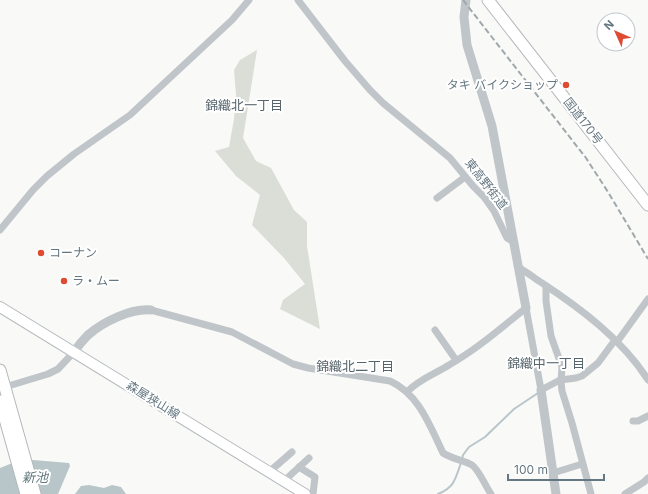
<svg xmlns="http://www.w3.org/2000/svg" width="648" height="494" font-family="Inter,'Noto Sans JP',sans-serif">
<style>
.green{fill:#daded6}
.water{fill:#b8c6c9}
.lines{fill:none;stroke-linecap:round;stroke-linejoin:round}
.stream{stroke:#b8c6c9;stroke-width:2}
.secondary-casing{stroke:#b3b9bd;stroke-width:12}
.trunk-casing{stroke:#b4b9bc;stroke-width:13}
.minor{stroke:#c0c5c9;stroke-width:7}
.tertiary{stroke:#c0c5c9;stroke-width:9}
.secondary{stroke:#fff;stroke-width:10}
.trunk{stroke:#fff;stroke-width:11}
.rail{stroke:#a0a8ad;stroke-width:2;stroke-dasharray:6 3;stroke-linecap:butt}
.poi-dot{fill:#de4b32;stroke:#fff;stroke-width:1.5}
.labels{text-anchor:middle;stroke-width:4;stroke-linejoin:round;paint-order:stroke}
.poi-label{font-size:12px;fill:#657781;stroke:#fff;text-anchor:start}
.street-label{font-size:12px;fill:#657781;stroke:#fff}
.neighbourhood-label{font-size:13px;fill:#57656c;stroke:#fff}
.water-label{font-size:13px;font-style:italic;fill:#60767b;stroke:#fff}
</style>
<rect width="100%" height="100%" fill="#f9f9f7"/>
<path class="green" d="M257,50L243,138L256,161L271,168L294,210L307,222V246L320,329L280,309L283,300L305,284L284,258L252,225L260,195L236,176L215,151L229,147L234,119L236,95L234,70L240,60Z"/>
<g class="water">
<path d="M33,460L69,463L70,466L58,494H0V468L10,464Z"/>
<path d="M89,485L104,488L112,485L121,487L126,494H75L81,486Z"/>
</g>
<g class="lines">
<g class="stream">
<path d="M462,459L463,455L469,447L485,437L514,409L538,393"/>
<path d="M438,494C455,487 455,479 461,463"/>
</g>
<defs>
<path id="secondary" d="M0,307L305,494"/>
<g id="trunk">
<path d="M488,0L648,205"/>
<path d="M0,370L35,494"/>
<path d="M0,401L26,494"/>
</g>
</defs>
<use href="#secondary" class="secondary-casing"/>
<use href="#trunk" class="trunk-casing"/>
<g class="minor">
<path d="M298,0L345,61L370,90L383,103L450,158L473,186L484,197L494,211L507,238L514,242"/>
<path d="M437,198L465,177"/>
<path d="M0,230L33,190L47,176L74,154L130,115L232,20L249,0"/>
<path d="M519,268C527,272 534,278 542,283C580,308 623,340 648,380"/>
<path d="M546,286V301L551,336L562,367L561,382L562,391L572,423L591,494"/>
<path d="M151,310L232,332L293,364L308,368L390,381C419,394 430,426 443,453C452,459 463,460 472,465C479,470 486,487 491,494"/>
<path d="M435,330L456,360"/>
<path d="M617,342L648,299"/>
<path d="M5,387L48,374L58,369L74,352"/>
<path d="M407,392C419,379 435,374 449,365C477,349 501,328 526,308L541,390L560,380L576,378L582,376L598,363L615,340"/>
<path d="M633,421H638L648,416"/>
<path d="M299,467L315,477L313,494"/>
<path d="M269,472L292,452"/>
<path d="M553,473L582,464"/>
<path d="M284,481L309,458"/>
<path d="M625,494L644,482L648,478"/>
</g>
<g class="tertiary">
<path d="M466,0L464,17L467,45L492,126L526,308"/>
<path d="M74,352C78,346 83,340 88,335C103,322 131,308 151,310"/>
<path d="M541,390L556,494"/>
</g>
<use href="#secondary" class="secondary"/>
<use href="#trunk" class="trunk"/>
<path class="rail" d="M463,0L586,158L608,192L648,259"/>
</g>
<g class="poi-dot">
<circle cx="566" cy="85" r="4"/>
<circle cx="41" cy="253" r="4"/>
<circle cx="64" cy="281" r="4"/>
</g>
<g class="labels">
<g class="poi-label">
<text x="558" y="89" text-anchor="end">タキ バイクショップ</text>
<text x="49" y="257">コーナン</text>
<text x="72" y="285">ラ・ムー</text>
</g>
<g class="street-label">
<text transform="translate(583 121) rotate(52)" y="4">国道170号</text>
<text transform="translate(486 184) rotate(52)" y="4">東高野街道</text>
<text transform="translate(153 400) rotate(32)" y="4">森屋狭山線</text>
</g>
<g class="neighbourhood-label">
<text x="244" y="110">錦織北一丁目</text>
<text x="546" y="368">錦織中一丁目</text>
<text x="355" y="371">錦織北二丁目</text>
</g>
<g class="water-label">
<text x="35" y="482">新池</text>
</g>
</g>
<g transform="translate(616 32) rotate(315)"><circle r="19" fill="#ffffff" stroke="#c1c9cd"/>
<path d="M0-3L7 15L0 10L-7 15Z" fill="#de4b32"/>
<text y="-6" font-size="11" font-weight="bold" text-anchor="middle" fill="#657781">N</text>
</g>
<path d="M508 474v6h96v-6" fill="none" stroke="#657781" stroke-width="2"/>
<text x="514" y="474" font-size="12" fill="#657781" stroke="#ffffff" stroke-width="3" paint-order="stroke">100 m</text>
</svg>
